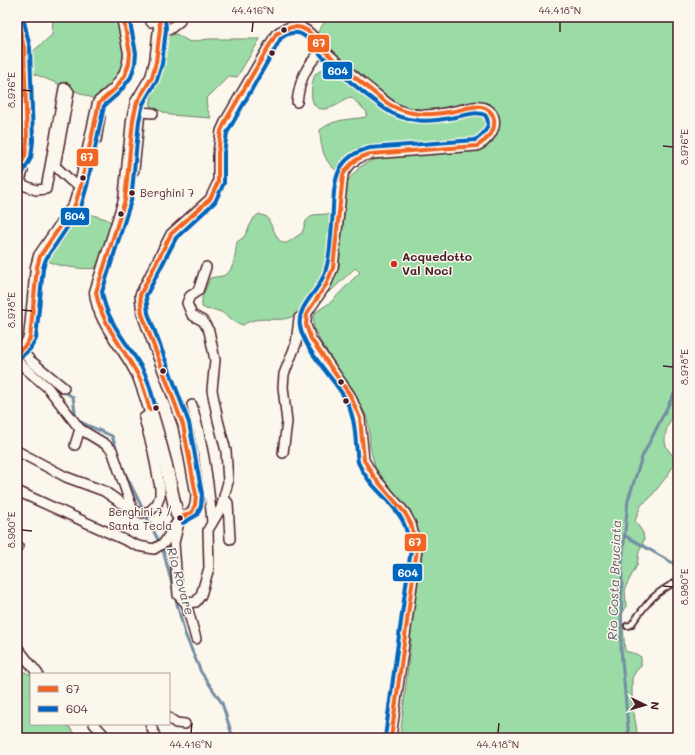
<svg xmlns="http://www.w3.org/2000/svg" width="695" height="755" font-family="Mali,sans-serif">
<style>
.green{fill:#9bdca6;stroke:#727e68}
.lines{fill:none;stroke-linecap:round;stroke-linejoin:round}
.stream{stroke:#738da2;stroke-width:3}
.lane-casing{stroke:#4a1f2b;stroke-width:8}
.street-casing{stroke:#4a1f2b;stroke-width:12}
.secondary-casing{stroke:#4a1f2b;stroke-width:15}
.lane{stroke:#fbf7ec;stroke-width:4.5}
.street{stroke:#fbf7ec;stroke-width:9}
.secondary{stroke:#fbf7ec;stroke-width:12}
.bus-1-casing{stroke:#fbf7ec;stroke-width:7}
.bus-2-casing{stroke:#fbf7ec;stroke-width:7}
.bus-1{stroke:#f26522;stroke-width:4}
.bus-2{stroke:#0065bd;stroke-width:4}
.ticks{fill:none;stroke:#4a1f2b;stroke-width:1.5}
.bus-dot{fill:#4a1f2b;stroke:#fbf7ec;stroke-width:1.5}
.poi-dot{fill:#c8321e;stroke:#fbf7ec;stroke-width:1.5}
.labels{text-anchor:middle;stroke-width:3;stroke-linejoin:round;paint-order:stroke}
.bus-label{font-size:11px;fill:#4a1f2b;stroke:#fbf7ec;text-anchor:start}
.poi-label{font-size:12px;font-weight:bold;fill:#4a1f2b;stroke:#fbf7ec;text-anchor:start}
.water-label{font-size:13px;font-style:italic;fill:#5f5666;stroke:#fbf7ec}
.line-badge{stroke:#fbf7ec;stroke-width:1.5}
.badge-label{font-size:11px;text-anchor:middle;font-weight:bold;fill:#fff}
.neatline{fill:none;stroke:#4a1f2b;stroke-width:1.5}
.ticks-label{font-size:10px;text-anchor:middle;fill:#4a1f2b}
</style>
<rect width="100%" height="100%" fill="#fbf7ec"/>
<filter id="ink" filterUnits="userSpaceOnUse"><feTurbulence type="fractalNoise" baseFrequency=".025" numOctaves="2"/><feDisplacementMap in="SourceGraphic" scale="8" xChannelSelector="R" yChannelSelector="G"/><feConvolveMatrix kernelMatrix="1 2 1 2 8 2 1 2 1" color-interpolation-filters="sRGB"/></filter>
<g filter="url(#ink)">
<g class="green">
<path d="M53,17H117C117,29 122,39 124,50C128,70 109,87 97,100L32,73L31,53L52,35Z"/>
<path d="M328,17H678V410C670,416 661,438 667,448C669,452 674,456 677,460L667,476L649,499L641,505L635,521L643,533L644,540L639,552L637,565L625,588L626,606L622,615L625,651L636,654L641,657V666L636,671L632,678V701L638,738H400L411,639L410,636L421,561L419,536L411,511L403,502L392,493L385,481L375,467L370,447L369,428L366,415L352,390L320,341L314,328L313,317L316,312L331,302L360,272L355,268L332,290L325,294L339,267L344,197L347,181L360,167L370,161L387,157H400L482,149L491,140L496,130L489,107L432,113L405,108L394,103L330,53L317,33Z"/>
<path d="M176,34L190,42L208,39H260L237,77L229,76L206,99L207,108L211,118L170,115L150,106L152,96L162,61L163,38Z"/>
<path d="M326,61L330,62L391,111L407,118L426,120L445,118L472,110L480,111L488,114L491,120L490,129L481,140L465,144L358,152L345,161L338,171C324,164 320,144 320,130C336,118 348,120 366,117L367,112L351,97C343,98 342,103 335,106C308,118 309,92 315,74L325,68V63Z"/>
<path d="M83,212L106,219L113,223L96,268C85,270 58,267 48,261L50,256L61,243L78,214Z"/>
<path d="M259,214L267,217L278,239L283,243H287L302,233L306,221L313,215L328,214L333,217L326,274L301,307C290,330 262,311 243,325C232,322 228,314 218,311C211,308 210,312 202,307V298L210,278C214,277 218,277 222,276C235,273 235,253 237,242L244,237L254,218Z"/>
<path d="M25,672L31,675V724H67L74,733L76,738H17V673Z"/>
</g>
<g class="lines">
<g class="stream">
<path d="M33,368L52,383"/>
<path d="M63,391L73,397L76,420L112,436L117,451"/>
<path d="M122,467L163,550L185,634L201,672L222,703L233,738"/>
<path d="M624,535L678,566"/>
<path d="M629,738L621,649L622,563L628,500L642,457L678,386"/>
</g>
<defs>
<g id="lane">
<path d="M17,129L27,128"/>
<path d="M98,141L102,117"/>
<path d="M627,626L631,625C648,602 652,594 678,581"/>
</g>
<g id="street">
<path d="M150,17L151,22"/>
<path d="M299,27L302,17"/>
<path d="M160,28L170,29L180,21"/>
<path d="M297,102C300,79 306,65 323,50"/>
<path d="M21,166L23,171L20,180L23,185L36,190L46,189L64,88H66L69,92L55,166L71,181L81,185"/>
<path d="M127,179L134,170L140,112L153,113"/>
<path d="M21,350L31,361L64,388"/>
<path d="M17,361L48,388L80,429L105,444L112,450L133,511"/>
<path d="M192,405C203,444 209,482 212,523"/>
<path d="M75,445L80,429"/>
<path d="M17,451L66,477L104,491L133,511L142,513L150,511L157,504L160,496V488L153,451L144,418L151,413"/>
<path d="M283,453L287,422L283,387L284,374L296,344L299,318H306"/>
<path d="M17,491L138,546L154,549L164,543L177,522"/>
<path d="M224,498L228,503L230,539"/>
<path d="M180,518L192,512L195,505L196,495L183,425L142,314L140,295L171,234L210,199L218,182V153L221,131L226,120L276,34C284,28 294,24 304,29C313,33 318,44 325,51C341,66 359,80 376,94C385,101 393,109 404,112C427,119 450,112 473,107C502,104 500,135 477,146L371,154C357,157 349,163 343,175L333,268L326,285L307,313L306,318V325L311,339L350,395L360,418L364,460L374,477L405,513L411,524L417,549L391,738"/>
<path d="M180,518L174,543L178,595L186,603L196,602L201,595L209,568L208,530L221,508L228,482L226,451L218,420L212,390L215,360L209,331L203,321L192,315L187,303L190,296L198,291L206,267"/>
<path d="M17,547L18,546"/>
<path d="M186,603L196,639"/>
<path d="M17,647L38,674"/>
<path d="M169,718L176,723L185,724"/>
<path d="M94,724L107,738"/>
<path d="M150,724L156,738"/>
</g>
<g id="secondary">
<path d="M159,17L160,28L156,62L152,77L137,102L133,120L125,200L96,292C99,326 128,349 140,379C149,404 157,431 164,458C169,476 172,496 177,514L180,518"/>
<path d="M17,171L25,156L27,141L24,48L17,17"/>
<path d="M17,353L26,345L30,338L37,267L40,256L75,205L81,185L99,103L115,89L125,75L129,63L130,53L123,17"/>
</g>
</defs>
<use href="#lane" class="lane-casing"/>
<use href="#street" class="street-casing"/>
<use href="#secondary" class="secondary-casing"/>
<use href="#lane" class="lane"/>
<use href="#street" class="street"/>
<use href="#secondary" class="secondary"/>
<defs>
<g id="bus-1">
<path d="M17,17L24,48L27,141L25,156L17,171"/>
<path d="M17,353L26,345L30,338L37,267L40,256L75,205L81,185L99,103L115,89L125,75L129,63L130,53L123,17"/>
<path d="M150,410C146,398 144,386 138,375C123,347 101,324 96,292L125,200L133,120L137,102L152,77L156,62L160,28L159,17"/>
<path d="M180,518L192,512L195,505L196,495L183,425L142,314L140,295L171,234L210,199L218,182V153L221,131L226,120L276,34C284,29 292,25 302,28C313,32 317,43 325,51C343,69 364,84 383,100C405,117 429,116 455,111C464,109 474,105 482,107C495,110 497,124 491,134C487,139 482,143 477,146L371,154C358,157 350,163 343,175L333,268L326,285L307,313L306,325L311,339L350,395L360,418L364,460L374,477L405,513L411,524L417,549L391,738"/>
</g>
<g id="bus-2">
<path d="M22,174L31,158L33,141L30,48L23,17"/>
<path d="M21,357L30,349L36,339L43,268L46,259L81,207L87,186L104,106L119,93L131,77L135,64L136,53L129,17"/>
<path d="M156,408C152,396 150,384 144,372C130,345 107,324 102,292L131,201L139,121L143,104L157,80L162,64L166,29L165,17"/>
<path d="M183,523L197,515L201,506L202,494L189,423L148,313L146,296L176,238L215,202L224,183V153L227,133L281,38C287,34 293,31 301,34C310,38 315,49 322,56C341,75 363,93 385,109C406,124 432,122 456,117C466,115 476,111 485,115C493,125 483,135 475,140L370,148C329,158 335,190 332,224C330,244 330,266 320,283C312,297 297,309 300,326C304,350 332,376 345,398C353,413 355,427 356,444C357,450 357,457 358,462C367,485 389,498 401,518C407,527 408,538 411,549L385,737"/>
</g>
</defs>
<use href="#bus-1" class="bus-1-casing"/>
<use href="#bus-2" class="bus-2-casing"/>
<use href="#bus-1" class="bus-1"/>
<use href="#bus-2" class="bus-2"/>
</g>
</g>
<path class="ticks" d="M252,32L253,22M560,32V22M22,90L32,91M663,146L673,147M22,310L32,311M663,366L673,367M22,530L32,531M663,586L673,587M191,733L192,723M498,733L499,723"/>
<g class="bus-dot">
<circle cx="284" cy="30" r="3.5"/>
<circle cx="272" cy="53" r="3.5"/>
<circle cx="83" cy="178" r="3.5"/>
<circle cx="132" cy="193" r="3.5"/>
<circle cx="121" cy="214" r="3.5"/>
<circle cx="163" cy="371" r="3.5"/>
<circle cx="341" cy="382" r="3.5"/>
<circle cx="346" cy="401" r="3.5"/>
<circle cx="156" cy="408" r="3.5"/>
<circle cx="180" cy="518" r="3.5"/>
</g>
<circle class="poi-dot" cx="394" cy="264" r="4"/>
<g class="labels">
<g class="bus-label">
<text x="140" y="197">Berghini 7</text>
<text x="172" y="516" text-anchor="end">Berghini 7 /<tspan x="172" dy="14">Santa Tecla</tspan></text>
</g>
<g class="poi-label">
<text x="402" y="261">Acquedotto<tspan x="402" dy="14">Val Noci</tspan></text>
</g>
<g class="water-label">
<text transform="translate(614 580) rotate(-88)" y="5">Rio Costa Bruciata</text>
<text transform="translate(181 581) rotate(74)" y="5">Rio Rovare</text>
</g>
</g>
<g class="line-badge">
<rect x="307" y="34" width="23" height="19" rx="4" fill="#f26522"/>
<rect x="322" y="61" width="31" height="19" rx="4" fill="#0065bd"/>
<rect x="76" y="148" width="23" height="19" rx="4" fill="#f26522"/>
<rect x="60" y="207" width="30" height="19" rx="4" fill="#0065bd"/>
<rect x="404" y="533" width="23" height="19" rx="4" fill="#f26522"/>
<rect x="392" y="563" width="31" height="19" rx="4" fill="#0065bd"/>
</g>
<g class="badge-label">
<text x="319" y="47">67</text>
<text x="338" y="75">604</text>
<text x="87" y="161">67</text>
<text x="75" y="220">604</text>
<text x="415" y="546">67</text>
<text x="408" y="577">604</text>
</g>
<rect width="695" height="755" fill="none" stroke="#fbf7ec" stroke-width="44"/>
<rect x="30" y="673" width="140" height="52" fill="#fbf7ec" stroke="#b4a19f"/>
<rect x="38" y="686" width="20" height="6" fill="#f26522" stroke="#b4a19f"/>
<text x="66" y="693" font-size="12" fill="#4a1f2b">67</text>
<rect x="38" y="706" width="20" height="6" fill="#0065bd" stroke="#b4a19f"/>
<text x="66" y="713" font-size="12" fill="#4a1f2b">604</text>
<g transform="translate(645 705) rotate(95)" stroke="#fbf7ec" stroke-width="3" paint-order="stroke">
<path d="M0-3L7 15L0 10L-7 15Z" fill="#4a1f2b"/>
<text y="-6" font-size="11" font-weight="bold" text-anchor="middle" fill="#4a1f2b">N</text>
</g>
<rect x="22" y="22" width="651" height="711" class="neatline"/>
<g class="ticks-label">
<text x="253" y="14">44.416°N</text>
<text x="560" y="14">44.418°N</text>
<text transform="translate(11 90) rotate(-90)" y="4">8.976°E</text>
<text transform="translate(684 147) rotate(-90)" y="4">8.976°E</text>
<text transform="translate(11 310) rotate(-90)" y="4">8.978°E</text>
<text transform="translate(684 367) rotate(-90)" y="4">8.978°E</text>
<text transform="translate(11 530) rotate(-90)" y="4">8.980°E</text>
<text transform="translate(684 587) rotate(-90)" y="4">8.980°E</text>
<text x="191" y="748">44.416°N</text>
<text x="498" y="748">44.418°N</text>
</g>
</svg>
